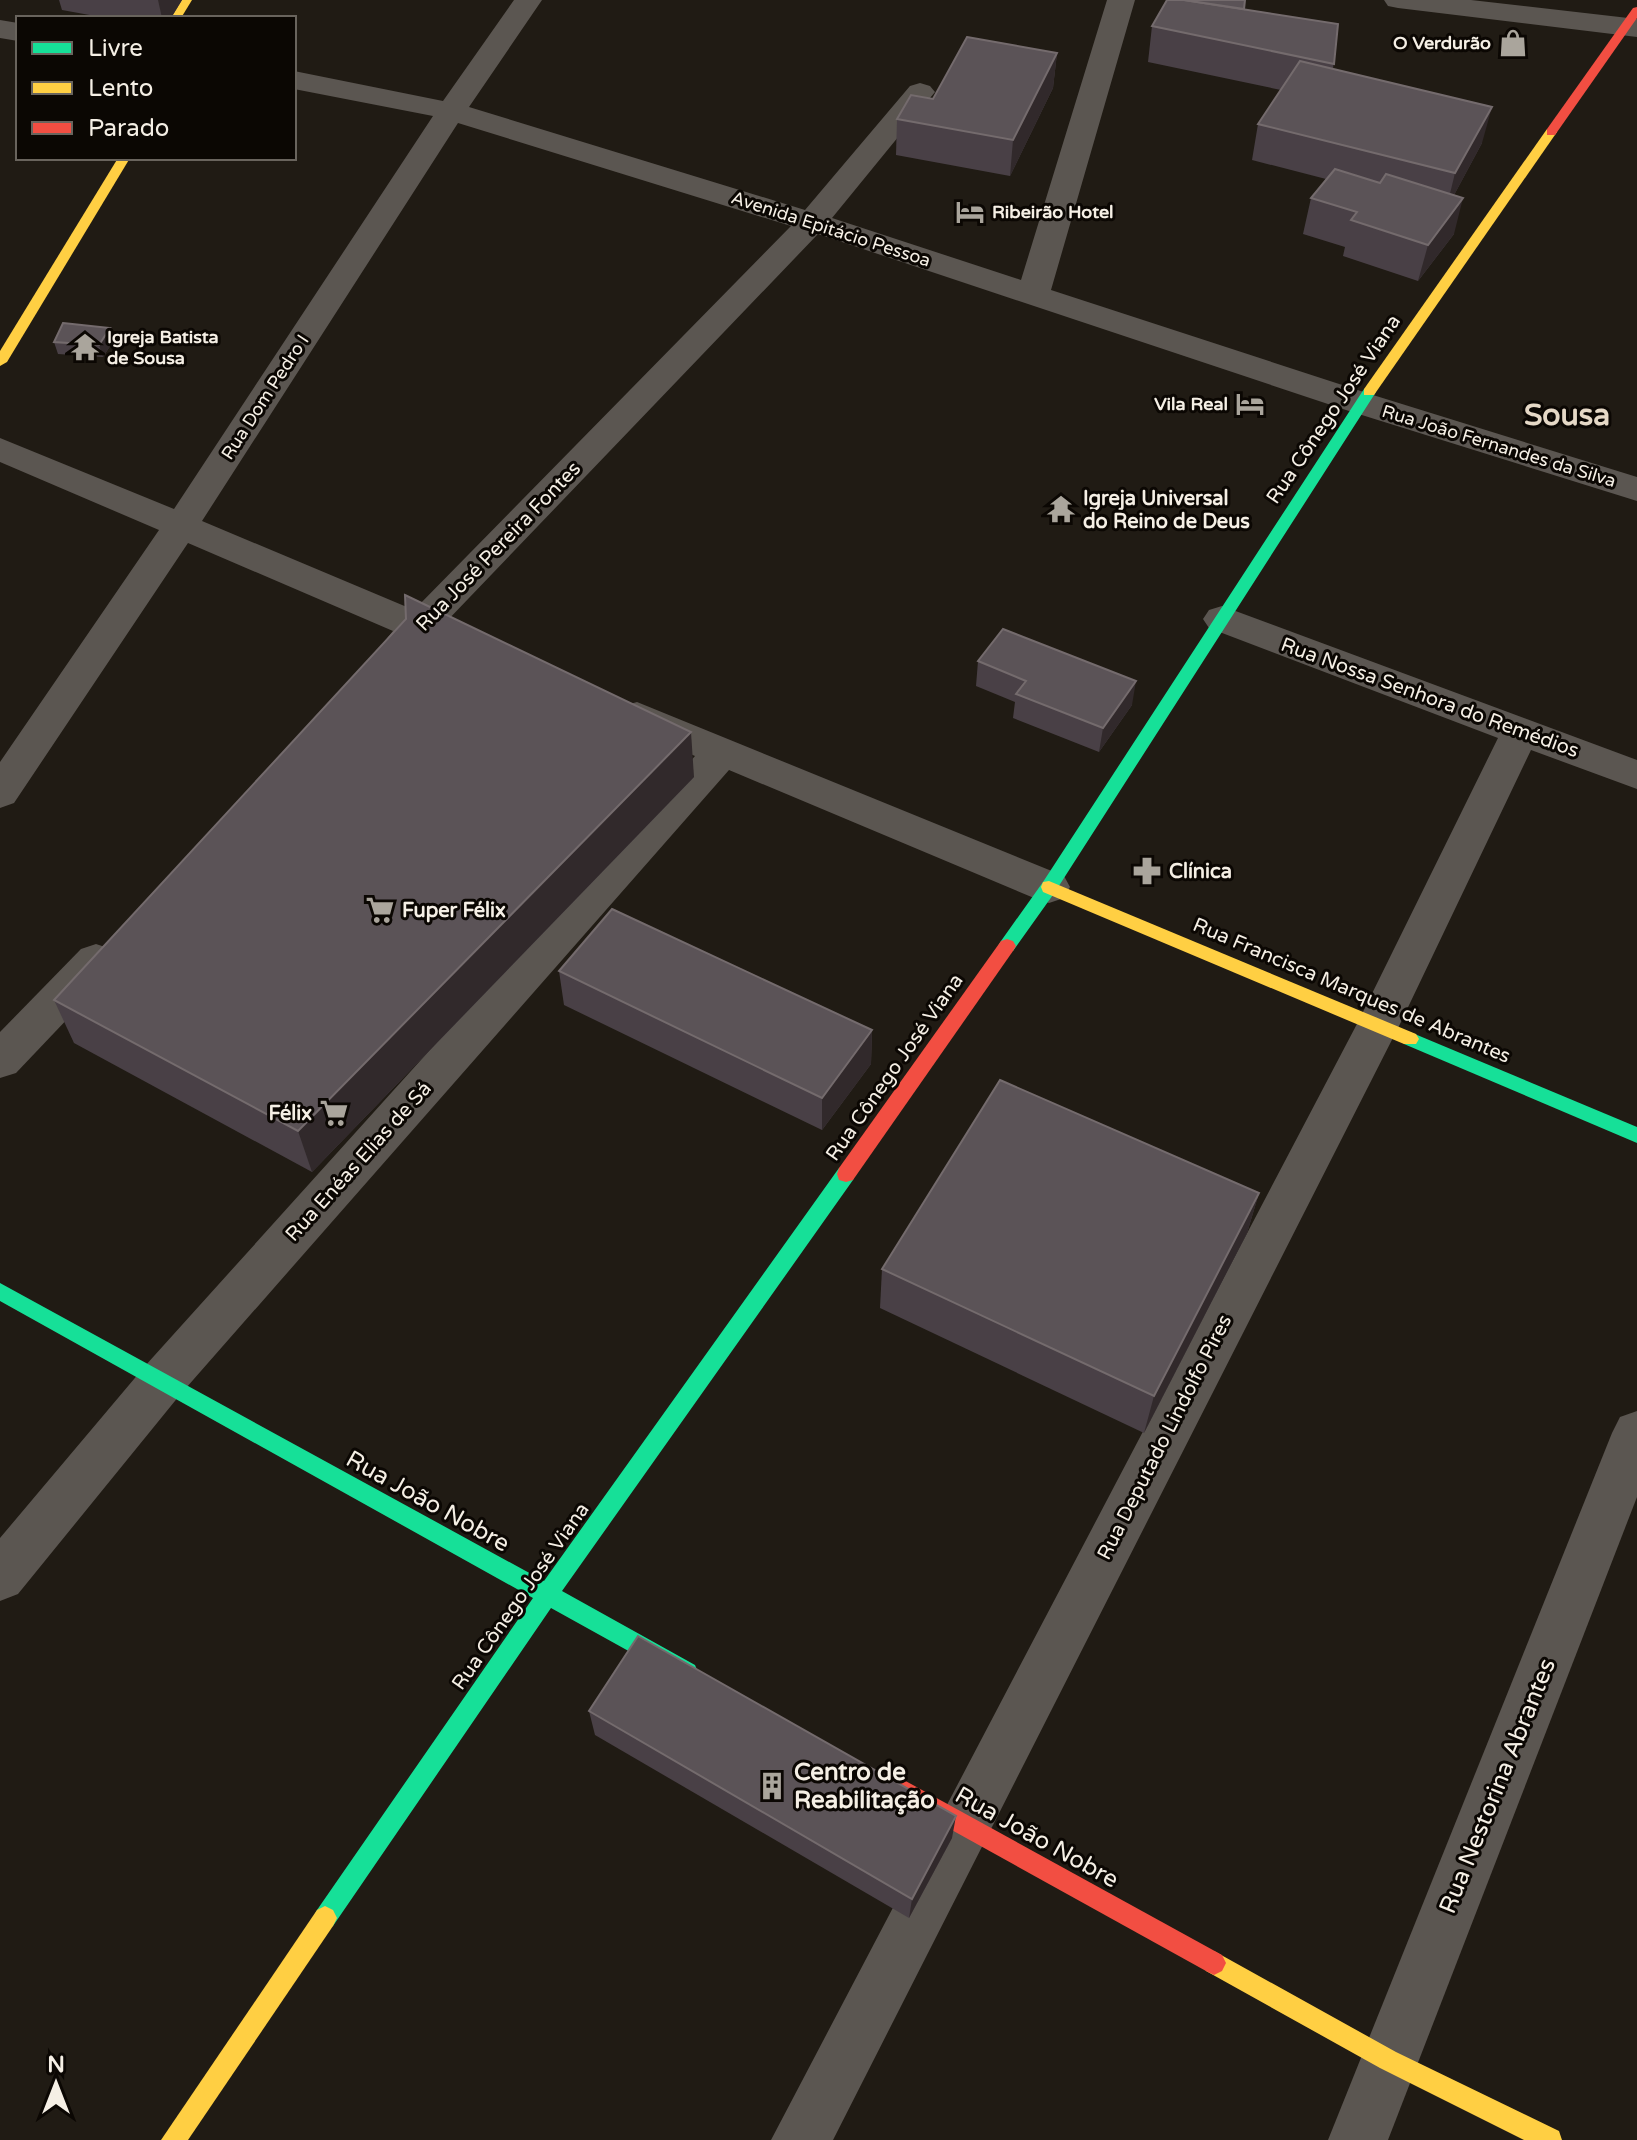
<svg xmlns="http://www.w3.org/2000/svg" width="1637" height="2140" font-family="'Varela Round',sans-serif">
<style>
.lines{fill:none;stroke-linecap:round;stroke-linejoin:round}
.street{fill:#5b5651;fill-rule:evenodd}
.fast{fill:#16e098;fill-rule:evenodd}
.slow{fill:#ffcf43;fill-rule:evenodd}
.jam{fill:#f24e42;fill-rule:evenodd}
.wall{fill:#494046}
.shaded-wall{fill:#31292b}
.building{fill:#5b5357;stroke:#746b6d;stroke-width:2}
.labels{text-anchor:middle;stroke-width:6;stroke-linejoin:round;paint-order:stroke}
.far-poi-label{font-size:18px;font-weight:bold;fill:#f5efe5;stroke:#0b0703;text-anchor:end}
.far-street-label{font-size:18px;fill:#f5efe5;stroke:#0b0703}
.street-label{font-size:20px;fill:#f5efe5;stroke:#0b0703}
.poi-label{font-size:20px;font-weight:bold;fill:#f5efe5;stroke:#0b0703;text-anchor:start}
.near-street-label{font-size:24px;fill:#f5efe5;stroke:#0b0703}
.near-poi-label{font-size:24px;font-weight:bold;fill:#f5efe5;stroke:#0b0703;text-anchor:start}
.far-town-label{font-size:30px;font-weight:bold;fill:#e5d8c6;stroke:#0b0703}
</style>
<rect width="100%" height="100%" fill="#201b14"/>
<g class="lines">
<g class="street">
<path d="M514,0H542L469,107L805,210L910,86L920,83L930,86L935,92L930,98L832,218L1021,280L1107,0H1135L1051,290L1373,395L1637,477V501L1349,411L818,234L445,623L456,628L462,637L456,646L443,650L425,644C410,659 402,669 381,662L375,653L393,631L188,543L14,803L0,808V762L159,530L0,462V438L174,509L433,116L294,89V71L443,101ZM458,123L791,226L414,610L202,521Z"/>
<path d="M1384,0H1471L1637,19V37L1398,8L1388,6Z"/>
<path d="M0,20L18,23V41L0,38Z"/>
<path d="M1222,606L1637,760V789L1531,750L1400,1024L833,2140H771L1358,1022L1498,738L1209,628L1203,619L1209,610Z"/>
<path d="M637,702L1064,876L1070,887L1064,898L1049,903L1034,898L729,770L179,1396L18,1594L0,1601V1538L145,1366L695,756L623,726L618,716L623,706Z"/>
<path d="M96,944L111,949L117,961L111,973L16,1073L0,1078V1032L81,949Z"/>
<path d="M1637,1411V1497L1388,2140H1328L1612,1433L1620,1417Z"/>
</g>
<g class="fast">
<path d="M1369,388L1376,392L1055,892L1013,951H1001L998,946L1001,941L1043,882L1364,389Z"/>
<path d="M1410,1032L1637,1127V1143L1404,1044L1401,1039L1404,1034Z"/>
<path d="M846,1166L853,1168L855,1174L853,1180L562,1591L695,1665L698,1672L695,1679L687,1683L679,1679L551,1608L333,1926L325,1930L317,1926L313,1918L317,1910L533,1598L0,1301V1283L544,1581L839,1168Z"/>
</g>
<g class="slow">
<path d="M180,0H192L181,18H169Z"/>
<path d="M1547,129L1557,132L1374,395H1364V389Z"/>
<path d="M118,158H130L7,362L0,366V351Z"/>
<path d="M1049,881L1416,1034L1419,1039L1416,1044H1404L1043,892L1041,887L1043,882Z"/>
<path d="M325,1906L333,1910L337,1918L333,1926L188,2140H161L317,1910Z"/>
<path d="M1214,1951L1396,2052L1559,2131L1562,2140H1524L1380,2068L1206,1971L1202,1963L1206,1955Z"/>
</g>
<g class="jam">
<path d="M1637,7V18L1555,135H1547V129L1633,8Z"/>
<path d="M1007,939L1013,941L1016,946L1013,951L853,1180L846,1182L839,1180L837,1174L839,1168L1001,941Z"/>
<path d="M902,1779L1222,1955L1226,1963L1222,1971L1214,1975L1206,1971L894,1798L891,1790L894,1782Z"/>
</g>
</g>
<g class="wall">
<path d="M59,0H182L171,18H106L62,10Z"/>
<path d="M1244,9L1338,24L1333,69L1482,143L1454,195V234L1418,281L1343,256L1345,247L1303,234L1311,198L1326,179L1252,160L1258,124L1281,90L1148,62L1152,26Z"/>
<path d="M1057,53L1053,88L1010,176L896,155L897,119L933,99Z"/>
<path d="M114,340L103,357L58,354L54,342Z"/>
<path d="M978,661L1132,705L1099,752L1013,718L1015,702L976,686Z"/>
<path d="M694,777L312,1172L74,1043L54,1000Z"/>
<path d="M559,971L872,1030L871,1064L822,1130L564,1005Z"/>
<path d="M1259,1193L1247,1233L1144,1433L880,1308L882,1269Z"/>
<path d="M589,1711L952,1838L909,1918L595,1735Z"/>
</g>
<g class="shaded-wall">
<path d="M158,0H182L171,18H162Z"/>
<path d="M1057,53L1053,88L1010,176L1013,140Z"/>
<path d="M1492,107L1482,143L1446,210L1455,173Z"/>
<path d="M1463,198L1454,234L1418,281L1428,245Z"/>
<path d="M110,328L114,340L103,357L99,345Z"/>
<path d="M1136,681L1132,705L1099,752L1103,728Z"/>
<path d="M691,732L694,777L312,1172L298,1131Z"/>
<path d="M872,1030L871,1064L822,1130V1098Z"/>
<path d="M1259,1193L1247,1233L1144,1433L1154,1396Z"/>
<path d="M956,1816L952,1838L909,1918L912,1899Z"/>
</g>
<g class="building">
<path d="M1167,0H1184L1338,24L1334,64L1152,26Z"/>
<path d="M1184,0H1245L1244,9Z"/>
<path d="M967,37L1057,53L1013,140L897,119L911,95L933,99Z"/>
<path d="M1300,61L1492,107L1455,173L1258,124Z"/>
<path d="M1335,169L1380,183L1386,174L1463,198L1428,245L1351,220L1357,212L1311,198Z"/>
<path d="M63,323L110,328L99,345L54,342Z"/>
<path d="M405,595L691,732L298,1131L54,1000L406,619Z"/>
<path d="M1003,629L1136,681L1103,728L1016,694L1026,681L978,661Z"/>
<path d="M612,909L872,1030L822,1098L559,971Z"/>
<path d="M1000,1080L1259,1193L1154,1396L882,1269Z"/>
<path d="M638,1636L956,1816L912,1899L589,1711Z"/>
</g>
<defs>
<symbol id="shop-bare" viewBox="-9 -9 18 18"><path d="M-5-2.5h2.3a2.7 3.5 0 0 1 5.4 0H5L5.5 6h-11ZM-1.5-2.5h3a1.5 2.3 0 0 0-3 0Z" fill="#aaa59c" stroke="#0b0703" stroke-width="2.5" paint-order="stroke"/></symbol>
<symbol id="hotel-bare" viewBox="-9 -9 18 18"><path d="M-6-4.5h1.5V1H6V5H4.5V3h-9V5H-6ZM-4 0a1.8 1.8 0 1 1 3.6 0ZM.5 0V-2.5h3Q6-2.5 6 0Z" fill="#aaa59c" stroke="#0b0703" stroke-width="2.5" paint-order="stroke"/></symbol>
<symbol id="temple-bare" viewBox="-9 -9 18 18"><path d="M0-6L5-2H3V0L6.5 2.5H4V6H1.5V3h-3V6H-4V2.5H-6.5L-3 0V-2H-5Z" fill="#aaa59c" stroke="#0b0703" stroke-width="2.5" paint-order="stroke"/></symbol>
<symbol id="pharmacy-bare" viewBox="-9 -9 18 18"><path d="M-2-6h4v4h4v4h-4v4h-4v-4h-4v-4h4Z" fill="#aaa59c" stroke="#0b0703" stroke-width="2.5" paint-order="stroke"/></symbol>
<symbol id="supermarket-bare" viewBox="-9 -9 18 18"><path d="M-6-5.5h2.5l.6 2H6L4.5 2H-2.5L-4.4-4H-6ZM-1.5 3.2a1.3 1.3 0 1 0 .1 0ZM3 3.2a1.3 1.3 0 1 0 .1 0Z" fill="#aaa59c" stroke="#0b0703" stroke-width="2.5" paint-order="stroke"/></symbol>
<symbol id="building-bare" viewBox="-9 -9 18 18"><path d="M-4-6H4V6H1V3H-1V6H-4ZM-2.5-4.3h1.7v1.8h-1.7ZM.8-4.3h1.7v1.8H.8ZM-2.5-1h1.7V.8h-1.7ZM.8-1h1.7V.8H.8Z" fill="#aaa59c" stroke="#0b0703" stroke-width="2.5" paint-order="stroke"/></symbol>
</defs>
<g fill-rule="evenodd">
<use href="#shop-bare" x="1493" y="23" width="40" height="40"/>
<use href="#hotel-bare" x="950" y="192" width="40" height="40"/>
<use href="#temple-bare" x="65" y="327" width="40" height="40"/>
<use href="#hotel-bare" x="1230" y="384" width="40" height="40"/>
<use href="#temple-bare" x="1041" y="489" width="40" height="40"/>
<use href="#pharmacy-bare" x="1127" y="851" width="40" height="40"/>
<use href="#supermarket-bare" x="360" y="890" width="40" height="40"/>
<use href="#supermarket-bare" x="314" y="1093" width="40" height="40"/>
<use href="#building-bare" x="752" y="1766" width="40" height="40"/>
</g>
<g class="labels">
<g class="far-poi-label">
<text x="1491" y="49">O Verdurão</text>
<text x="992" y="218" text-anchor="start">Ribeirão Hotel</text>
<text x="107" y="343" text-anchor="start">Igreja Batista<tspan x="107" dy="21">de Sousa</tspan></text>
<text x="1228" y="410">Vila Real</text>
</g>
<g class="far-street-label">
<text transform="translate(831 229) rotate(18)" y="6">Avenida Epitácio Pessoa</text>
<text transform="translate(265 397) rotate(-57)" y="6">Rua Dom Pedro I</text>
<text transform="translate(1499 446) rotate(17)" y="6">Rua João Fernandes da Silva</text>
</g>
<g class="street-label">
<text transform="translate(1333 409) rotate(-56)" y="7">Rua Cônego José Viana</text>
<text transform="translate(498 546) rotate(-46)" y="7">Rua José Pereira Fontes</text>
<text transform="translate(1430 697) rotate(20)" y="7">Rua Nossa Senhora do Remédios</text>
<text transform="translate(1352 990) rotate(23)" y="7">Rua Francisca Marques de Abrantes</text>
<text transform="translate(894 1067) rotate(-55)" y="7">Rua Cônego José Viana</text>
<text transform="translate(358 1161) rotate(-48)" y="7">Rua Enéas Elias de Sá</text>
<text transform="translate(1164 1437) rotate(-63)" y="7">Rua Deputado Lindolfo Pires</text>
<text transform="translate(520 1596) rotate(-55)" y="7">Rua Cônego José Viana</text>
</g>
<g class="poi-label">
<text x="1083" y="505">Igreja Universal<tspan x="1083" dy="23">do Reino de Deus</tspan></text>
<text x="1169" y="878">Clínica</text>
<text x="402" y="917">Fuper Félix</text>
<text x="312" y="1120" text-anchor="end">Félix</text>
</g>
<g class="near-street-label">
<text transform="translate(428 1501) rotate(29)" y="8">Rua João Nobre</text>
<text transform="translate(1497 1786) rotate(-68)" y="8">Rua Nestorina Abrantes</text>
<text transform="translate(1037 1837) rotate(29)" y="8">Rua João Nobre</text>
</g>
<g class="near-poi-label">
<text x="794" y="1780">Centro de<tspan x="794" dy="28">Reabilitação</tspan></text>
</g>
<g class="far-town-label">
<text x="1567" y="425">Sousa</text>
</g>
</g>
<rect x="16" y="16" width="280" height="144" fill="#0b0703" stroke="#69645d" stroke-width="2"/>
<rect x="32" y="42" width="40" height="12" fill="#16e098" stroke="#69645d" stroke-width="2"/>
<text x="88" y="56" font-size="24" fill="#f5efe5">Livre</text>
<rect x="32" y="82" width="40" height="12" fill="#ffcf43" stroke="#69645d" stroke-width="2"/>
<text x="88" y="96" font-size="24" fill="#f5efe5">Lento</text>
<rect x="32" y="122" width="40" height="12" fill="#f24e42" stroke="#69645d" stroke-width="2"/>
<text x="88" y="136" font-size="24" fill="#f5efe5">Parado</text>
<g transform="translate(56 2084)" stroke="#0b0703" stroke-width="6" paint-order="stroke">
<path d="M0-6L14 30L0 20L-14 30Z" fill="#f5efe5"/>
<text y="-12" font-size="22" font-weight="bold" text-anchor="middle" fill="#f5efe5">N</text>
</g>
</svg>
